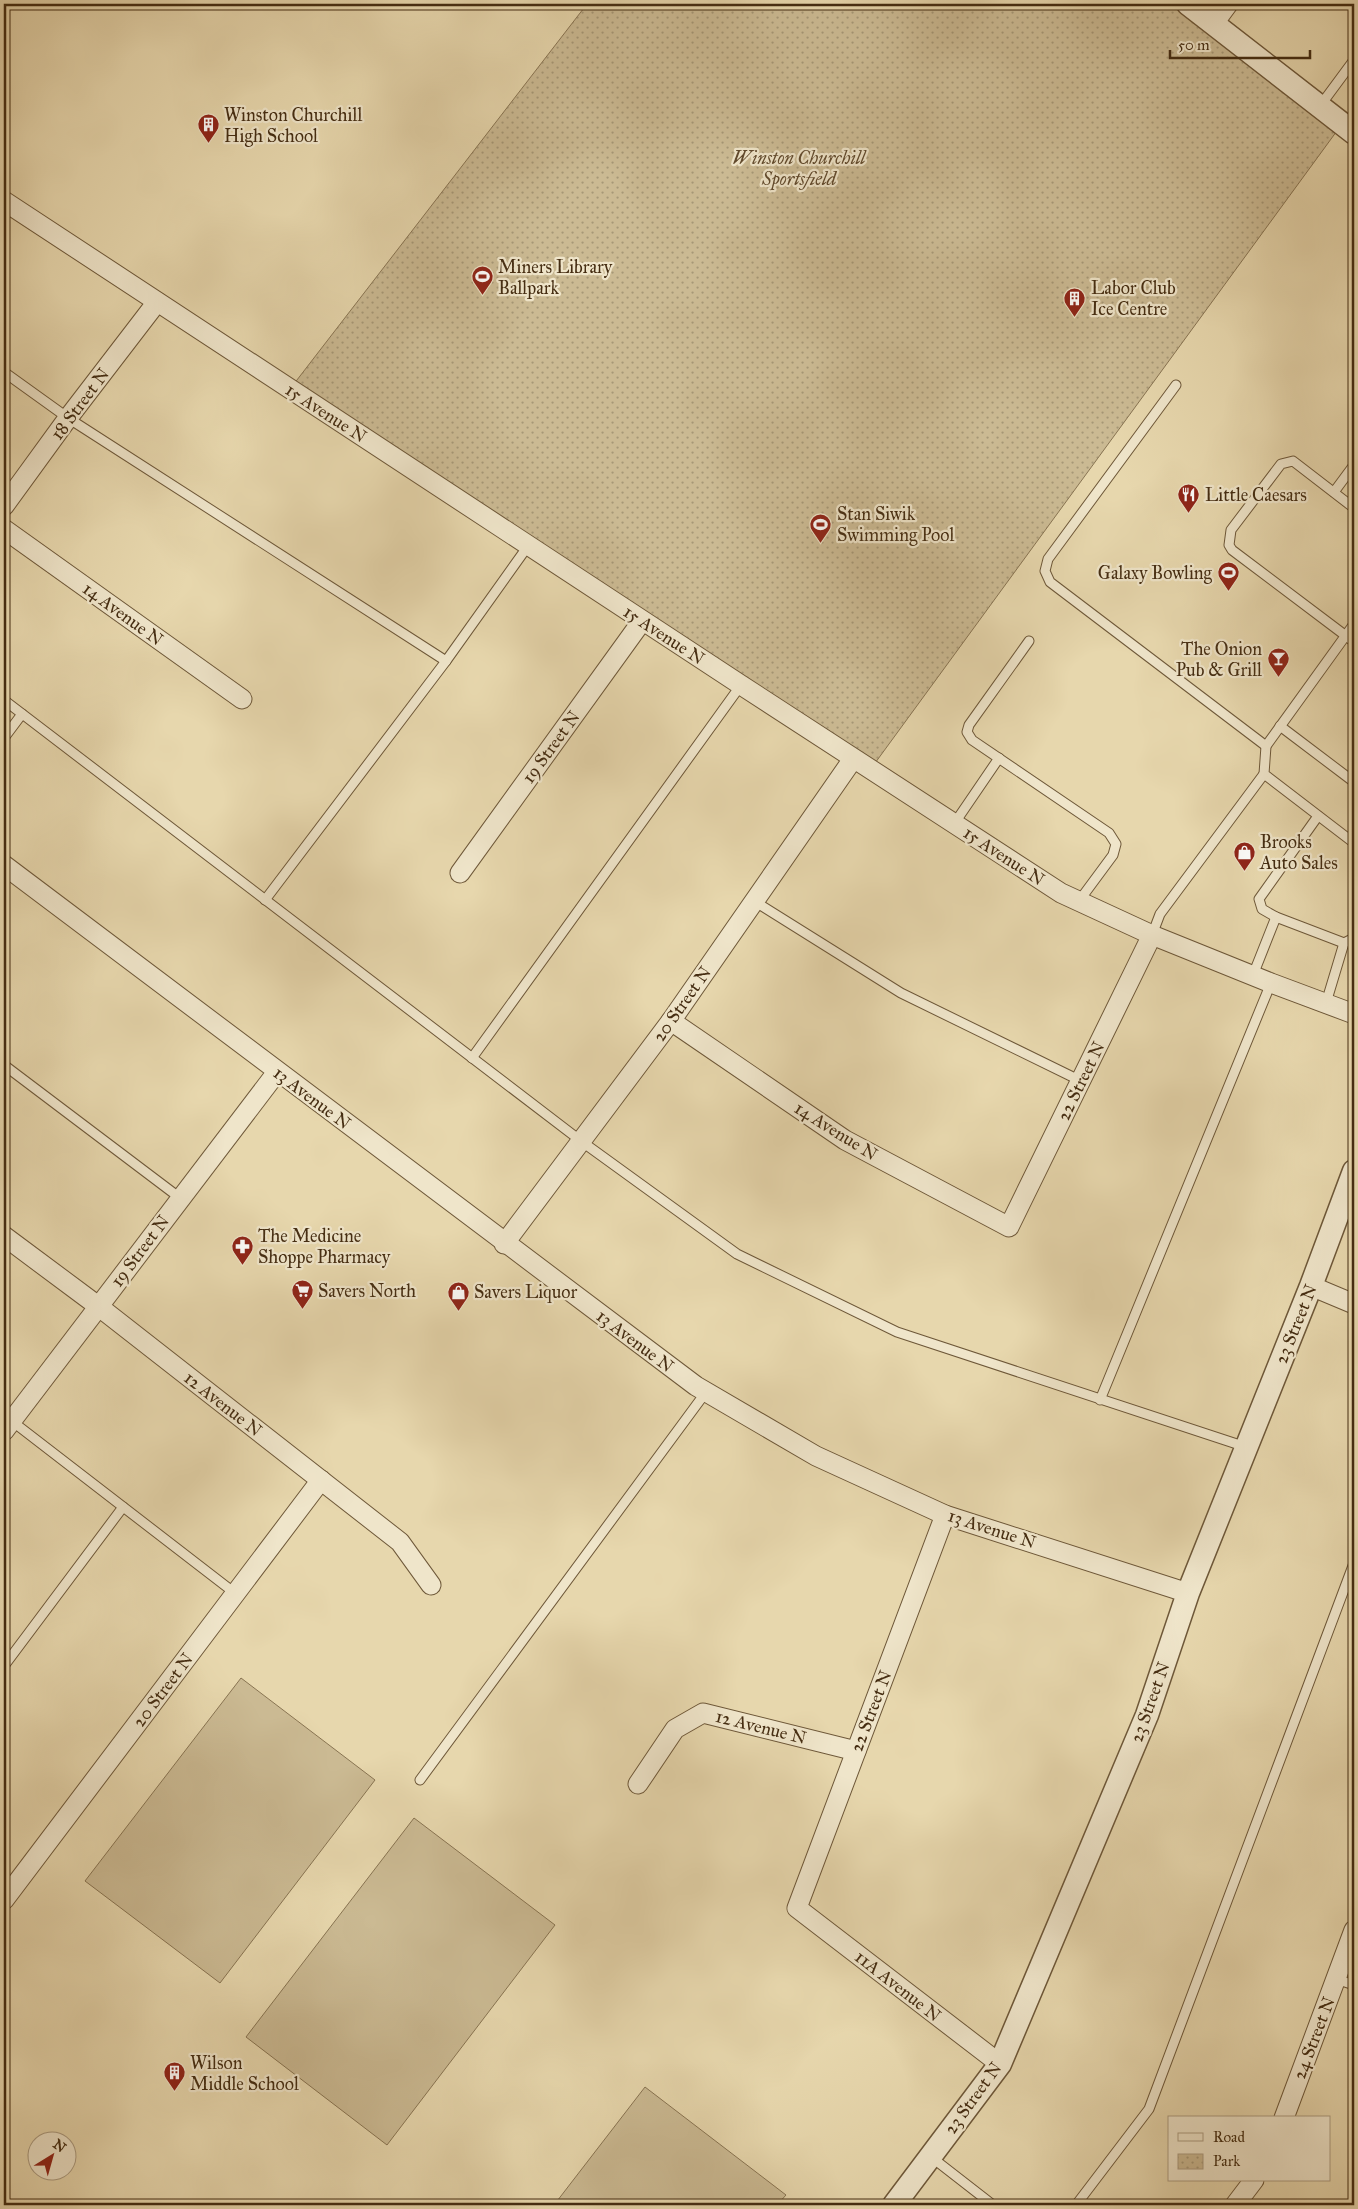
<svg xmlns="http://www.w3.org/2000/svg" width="1358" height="2209" font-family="'IM FELL Great Primer',serif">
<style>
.grass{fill:#cbba93;stroke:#887452}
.park{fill:url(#park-dots);stroke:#887452}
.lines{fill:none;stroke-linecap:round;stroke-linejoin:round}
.service-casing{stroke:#6e5839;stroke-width:11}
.minor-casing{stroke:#6e5839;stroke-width:21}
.tertiary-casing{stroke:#6e5839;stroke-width:25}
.service{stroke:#efe5ca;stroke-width:9}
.minor{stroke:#efe5ca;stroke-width:19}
.tertiary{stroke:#efe5ca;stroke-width:22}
.labels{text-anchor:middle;stroke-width:4.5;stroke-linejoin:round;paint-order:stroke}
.poi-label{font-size:18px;fill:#452d12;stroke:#efe5ca;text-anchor:start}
.park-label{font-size:18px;font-style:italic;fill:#60492c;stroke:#efe5ca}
.street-label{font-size:18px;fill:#452d12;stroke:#efe5ca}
</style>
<defs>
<pattern id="park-dots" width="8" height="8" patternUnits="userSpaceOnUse" patternTransform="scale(1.25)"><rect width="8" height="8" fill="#cbba93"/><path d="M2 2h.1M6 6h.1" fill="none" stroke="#a79877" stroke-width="1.8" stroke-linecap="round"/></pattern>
</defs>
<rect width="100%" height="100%" fill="#e7d7ad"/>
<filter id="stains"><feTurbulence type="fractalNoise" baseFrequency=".004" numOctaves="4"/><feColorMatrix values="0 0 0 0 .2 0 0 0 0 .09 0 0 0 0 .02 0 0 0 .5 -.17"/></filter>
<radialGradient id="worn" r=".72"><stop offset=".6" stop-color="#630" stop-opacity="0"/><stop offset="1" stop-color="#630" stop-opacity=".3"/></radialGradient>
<g class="grass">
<path d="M241,1678L375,1780L220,1983L85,1881Z"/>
<path d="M414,1818L555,1925L387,2145L246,2037Z"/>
<path d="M645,2087L786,2195L777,2205H554Z"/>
</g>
<path class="park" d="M587,4H1188L1342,124L870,770L290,389Z"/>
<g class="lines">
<defs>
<g id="service">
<path d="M1320,106L1354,60"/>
<path d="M4,372L68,418L446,661"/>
<path d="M1176,385L1048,559L1045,571L1050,582L1266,746L1354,624"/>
<path d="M1334,492L1354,465"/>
<path d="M1354,508L1293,461L1281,464L1231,530L1229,545L1232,550L1354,642"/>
<path d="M1029,641L969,725L967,732L972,740L1109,833L1116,844L1113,855L1079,901"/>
<path d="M4,700L581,1141L737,1254L897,1332L1246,1447"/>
<path d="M1280,726L1354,782"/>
<path d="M4,738L22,714"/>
<path d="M1266,746L1264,774L1354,843"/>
<path d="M954,824L999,758"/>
<path d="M265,900L446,661L528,546"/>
<path d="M754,901L901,993L1081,1081"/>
<path d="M1276,917L1262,909L1259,899L1318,816"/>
<path d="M1152,935L1160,914L1264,774"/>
<path d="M1253,975L1276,917L1344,943"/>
<path d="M1326,1003L1344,943L1354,938"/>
<path d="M472,1058L741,685"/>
<path d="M4,1065L180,1198"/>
<path d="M1100,1400L1271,983"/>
<path d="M4,1415L236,1594"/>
<path d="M4,1666L123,1507"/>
<path d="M420,1780L706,1392"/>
<path d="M1336,1979L1354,1985"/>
<path d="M930,2156L993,2205"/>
<path d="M1076,2205L1149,2109L1354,1563"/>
</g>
<g id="minor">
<path d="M1214,23L1228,4"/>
<path d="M4,201L741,685L1061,893L1152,935L1271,983L1354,1014"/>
<path d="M4,506L68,418L157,302"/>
<path d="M4,529L242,699"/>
<path d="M4,865L696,1386L816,1456L945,1515L1188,1593"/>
<path d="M460,873L642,621"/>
<path d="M671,1021L845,1140L1009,1227L1152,935"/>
<path d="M4,1236L98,1306L400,1542L431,1585"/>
<path d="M504,1244L671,1021L853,759"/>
<path d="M1311,1286L1354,1304"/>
<path d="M4,1431L277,1072"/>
<path d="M945,1515L797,1908L1000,2064"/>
<path d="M638,1784L675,1729L703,1713L856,1751"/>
<path d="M4,1900L321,1480"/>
<path d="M1284,2118L1354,1930"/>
<path d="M1235,2205L1254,2180"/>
</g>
<g id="tertiary">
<path d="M1188,4L1354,133"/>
<path d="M894,2205L1000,2064L1147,1715L1188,1593L1311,1286L1354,1171"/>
</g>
</defs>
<use href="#service" class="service-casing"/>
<use href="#minor" class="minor-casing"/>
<use href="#tertiary" class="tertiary-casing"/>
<use href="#service" class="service"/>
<use href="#minor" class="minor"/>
<use href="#tertiary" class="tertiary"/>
</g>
<defs>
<symbol id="building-pin" viewBox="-11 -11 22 30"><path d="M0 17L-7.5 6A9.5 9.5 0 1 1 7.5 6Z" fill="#8f2418" stroke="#efe5ca"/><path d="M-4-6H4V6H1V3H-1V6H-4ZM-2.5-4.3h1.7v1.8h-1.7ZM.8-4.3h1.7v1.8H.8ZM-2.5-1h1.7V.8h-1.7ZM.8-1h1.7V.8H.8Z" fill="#fff"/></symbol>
<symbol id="stadium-pin" viewBox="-11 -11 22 30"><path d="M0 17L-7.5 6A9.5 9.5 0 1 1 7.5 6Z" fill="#8f2418" stroke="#efe5ca"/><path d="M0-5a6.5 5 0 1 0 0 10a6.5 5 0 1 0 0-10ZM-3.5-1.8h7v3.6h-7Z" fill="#fff"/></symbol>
<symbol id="restaurant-pin" viewBox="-11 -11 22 30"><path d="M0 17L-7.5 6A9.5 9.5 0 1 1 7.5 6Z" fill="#8f2418" stroke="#efe5ca"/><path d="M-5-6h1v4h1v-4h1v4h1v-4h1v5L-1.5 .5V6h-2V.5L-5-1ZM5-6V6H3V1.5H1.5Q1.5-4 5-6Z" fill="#fff"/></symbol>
<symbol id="bar-pin" viewBox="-11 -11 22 30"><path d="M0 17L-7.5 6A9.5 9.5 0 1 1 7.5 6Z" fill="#8f2418" stroke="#efe5ca"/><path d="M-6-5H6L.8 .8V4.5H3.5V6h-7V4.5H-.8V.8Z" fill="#fff"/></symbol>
<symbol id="shop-pin" viewBox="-11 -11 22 30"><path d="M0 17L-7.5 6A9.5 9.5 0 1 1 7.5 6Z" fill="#8f2418" stroke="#efe5ca"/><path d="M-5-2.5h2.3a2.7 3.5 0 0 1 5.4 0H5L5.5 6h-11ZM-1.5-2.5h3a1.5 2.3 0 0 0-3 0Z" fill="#fff"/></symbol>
<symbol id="pharmacy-pin" viewBox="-11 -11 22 30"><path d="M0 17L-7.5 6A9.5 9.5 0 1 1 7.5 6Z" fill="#8f2418" stroke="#efe5ca"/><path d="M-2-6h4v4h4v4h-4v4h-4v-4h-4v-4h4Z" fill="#fff"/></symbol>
<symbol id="supermarket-pin" viewBox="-11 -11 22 30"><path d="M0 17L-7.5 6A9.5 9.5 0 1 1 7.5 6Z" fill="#8f2418" stroke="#efe5ca"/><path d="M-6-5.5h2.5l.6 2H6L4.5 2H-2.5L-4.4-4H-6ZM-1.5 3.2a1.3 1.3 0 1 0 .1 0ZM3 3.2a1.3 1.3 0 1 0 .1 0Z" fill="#fff"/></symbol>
</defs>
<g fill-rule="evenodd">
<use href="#building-pin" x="196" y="112" width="25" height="34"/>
<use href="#stadium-pin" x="470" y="264" width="25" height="34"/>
<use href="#building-pin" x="1062" y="286" width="25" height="34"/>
<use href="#restaurant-pin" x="1176" y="482" width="25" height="34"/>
<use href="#stadium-pin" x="808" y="512" width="25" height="34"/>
<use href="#stadium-pin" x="1216" y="560" width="25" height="34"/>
<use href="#bar-pin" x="1266" y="646" width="25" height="34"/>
<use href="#shop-pin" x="1232" y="840" width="25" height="34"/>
<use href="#pharmacy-pin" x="230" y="1234" width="25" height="34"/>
<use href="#supermarket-pin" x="290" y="1278" width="25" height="34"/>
<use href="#shop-pin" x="446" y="1280" width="25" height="34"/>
<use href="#building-pin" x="162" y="2060" width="25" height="34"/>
</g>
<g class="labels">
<g class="poi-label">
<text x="224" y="121">Winston Churchill<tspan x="224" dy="21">High School</tspan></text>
<text x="498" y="273">Miners Library<tspan x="498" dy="21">Ballpark</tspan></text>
<text x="1091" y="294">Labor Club<tspan x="1091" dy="21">Ice Centre</tspan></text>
<text x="1205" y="501">Little Caesars</text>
<text x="837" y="520">Stan Siwik<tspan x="837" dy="21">Swimming Pool</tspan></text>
<text x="1212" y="579" text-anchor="end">Galaxy Bowling</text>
<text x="1262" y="655" text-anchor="end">The Onion<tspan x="1262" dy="21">Pub &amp; Grill</tspan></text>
<text x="1260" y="848">Brooks<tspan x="1260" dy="21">Auto Sales</tspan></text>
<text x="258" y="1242">The Medicine<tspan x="258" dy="21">Shoppe Pharmacy</tspan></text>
<text x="318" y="1297">Savers North</text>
<text x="474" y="1298">Savers Liquor</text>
<text x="190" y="2069">Wilson<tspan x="190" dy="21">Middle School</tspan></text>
</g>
<g class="park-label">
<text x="799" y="164">Winston Churchill<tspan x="799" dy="21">Sportsfield</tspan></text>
</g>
<g class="street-label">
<text transform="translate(80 404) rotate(-53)" y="6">18 Street N</text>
<text transform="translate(326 413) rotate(33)" y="6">15 Avenue N</text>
<text transform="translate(123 614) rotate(36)" y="6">14 Avenue N</text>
<text transform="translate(664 635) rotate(33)" y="6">15 Avenue N</text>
<text transform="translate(551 747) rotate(-54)" y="6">19 Street N</text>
<text transform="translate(1004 856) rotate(33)" y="6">15 Avenue N</text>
<text transform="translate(682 1004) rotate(-55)" y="6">20 Street N</text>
<text transform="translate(1081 1081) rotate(-64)" y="6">22 Street N</text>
<text transform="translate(312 1098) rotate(37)" y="6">13 Avenue N</text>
<text transform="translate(836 1131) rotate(32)" y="6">14 Avenue N</text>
<text transform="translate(140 1251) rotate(-53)" y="6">19 Street N</text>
<text transform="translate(1296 1324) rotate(-68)" y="6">23 Street N</text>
<text transform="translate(635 1341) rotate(37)" y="6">13 Avenue N</text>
<text transform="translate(223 1404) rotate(38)" y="6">12 Avenue N</text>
<text transform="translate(992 1529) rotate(18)" y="6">13 Avenue N</text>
<text transform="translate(163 1690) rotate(-53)" y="6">20 Street N</text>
<text transform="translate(1150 1702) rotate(-70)" y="6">23 Street N</text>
<text transform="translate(871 1711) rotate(-69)" y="6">22 Street N</text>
<text transform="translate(761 1727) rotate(14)" y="6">12 Avenue N</text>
<text transform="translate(898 1986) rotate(38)" y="6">11A Avenue N</text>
<text transform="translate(1314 2038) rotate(-69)" y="6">24 Street N</text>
<text transform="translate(973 2098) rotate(-54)" y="6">23 Street N</text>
</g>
</g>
<rect width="1358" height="2209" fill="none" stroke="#e7d7ad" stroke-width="20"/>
<rect x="5" y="5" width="1348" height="2199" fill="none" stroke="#452d12" stroke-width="2.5"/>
<rect x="10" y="10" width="1338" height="2189" fill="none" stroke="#452d12"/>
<rect x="1168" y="2116" width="162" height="65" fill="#efe5ca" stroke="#ab9b80"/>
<rect x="1178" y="2133" width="25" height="8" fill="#efe5ca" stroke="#ab9b80"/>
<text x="1213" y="2142" font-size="15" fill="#452d12">Road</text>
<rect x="1178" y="2154" width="25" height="15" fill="url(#park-dots)" stroke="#ab9b80"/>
<text x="1213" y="2166" font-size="15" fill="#452d12">Park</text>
<g transform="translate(52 2156) rotate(37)"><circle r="24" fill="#efe5ca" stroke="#ab9b80"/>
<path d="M0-4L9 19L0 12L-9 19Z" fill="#8f2418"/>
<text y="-8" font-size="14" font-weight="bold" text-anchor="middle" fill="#452d12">N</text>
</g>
<path d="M1170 50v8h140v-8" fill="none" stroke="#452d12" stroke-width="2.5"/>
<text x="1178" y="50" font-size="15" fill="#452d12" stroke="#efe5ca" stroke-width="4" paint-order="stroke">50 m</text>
<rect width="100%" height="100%" filter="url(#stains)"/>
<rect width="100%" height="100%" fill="url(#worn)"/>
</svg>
